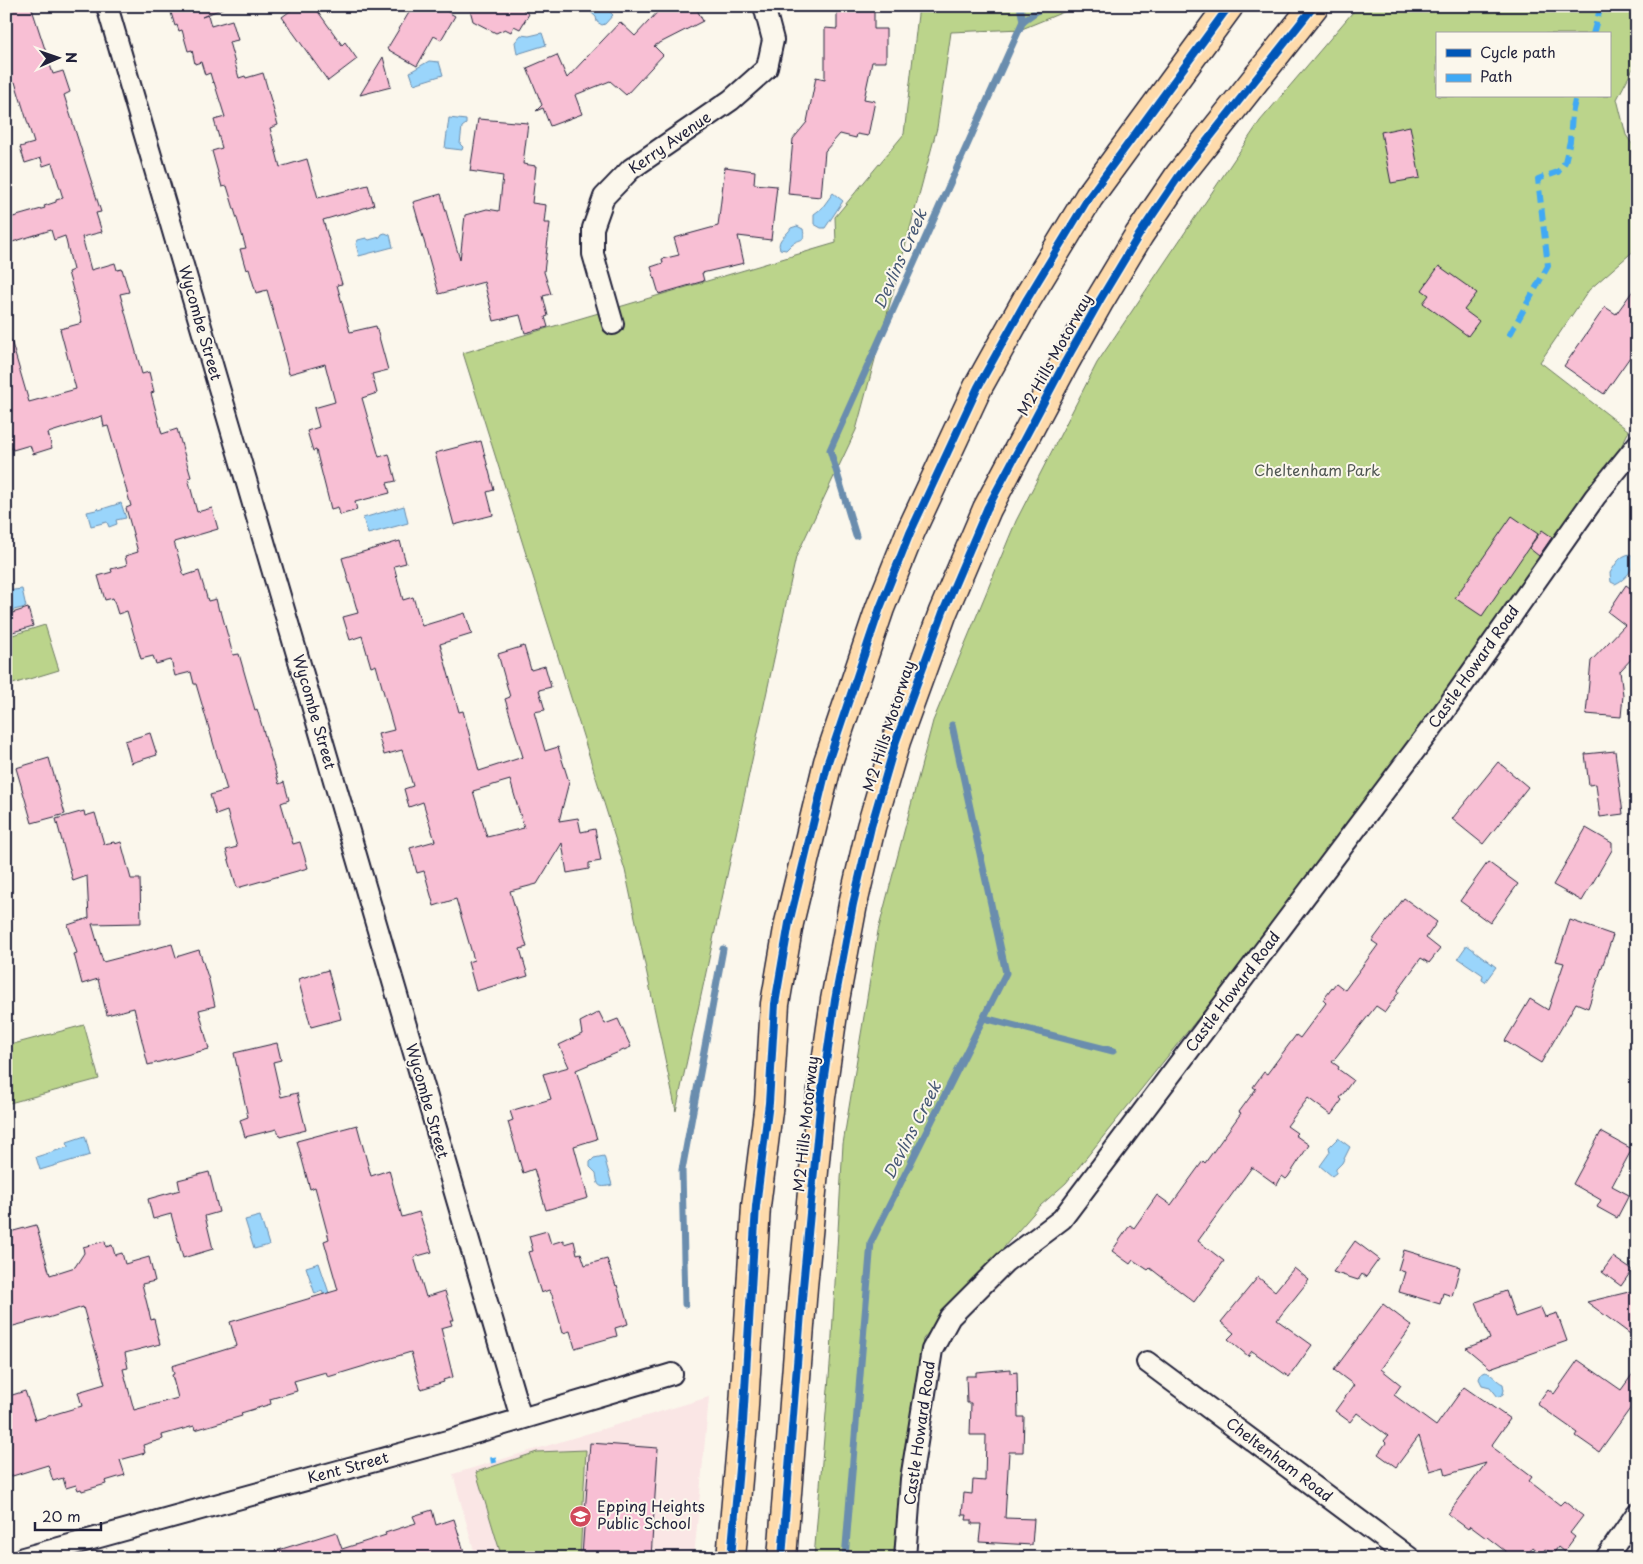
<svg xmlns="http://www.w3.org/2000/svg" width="1643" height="1564" font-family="'Playpen Sans',sans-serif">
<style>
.built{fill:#fae6e5}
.green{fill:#bbd48b;stroke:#6e7b63;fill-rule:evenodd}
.water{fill:#9ad5fb;stroke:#6a8dae}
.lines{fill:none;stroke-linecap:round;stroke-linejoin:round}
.stream{stroke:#6a8dae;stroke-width:7}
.building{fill:#f8bfd4;stroke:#22223b;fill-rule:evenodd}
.minor-casing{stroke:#22223b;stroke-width:24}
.motorway-casing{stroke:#22223b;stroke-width:31}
.minor{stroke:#fbf7ec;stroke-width:20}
.motorway{stroke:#fedbac;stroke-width:28}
.quiet{stroke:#3fa9f5;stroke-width:6;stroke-dasharray:12 6;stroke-linecap:butt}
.cycleway-casing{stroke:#fbf7ec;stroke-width:11}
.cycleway{stroke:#0057b8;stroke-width:8}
.labels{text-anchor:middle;stroke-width:4;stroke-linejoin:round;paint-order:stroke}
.street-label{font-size:15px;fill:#22223b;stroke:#fbf7ec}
.park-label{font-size:15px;fill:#505753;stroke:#fbf7ec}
.poi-label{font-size:15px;fill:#22223b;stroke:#fbf7ec;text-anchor:start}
.water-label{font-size:16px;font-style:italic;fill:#465875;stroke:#fbf7ec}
</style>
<rect width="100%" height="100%" fill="#fbf7ec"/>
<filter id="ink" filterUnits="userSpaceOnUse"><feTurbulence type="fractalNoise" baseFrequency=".02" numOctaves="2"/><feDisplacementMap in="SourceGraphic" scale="10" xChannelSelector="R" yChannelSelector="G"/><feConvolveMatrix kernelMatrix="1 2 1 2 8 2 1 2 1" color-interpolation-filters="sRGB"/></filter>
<g filter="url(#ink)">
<path class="built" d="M709,1397L694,1558H476L453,1474Z"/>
<g class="green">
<path d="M919,6H1078L1022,29L951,32L937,128L856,430L796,557L676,1111L625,870L463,353L836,243L835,217L904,134Z"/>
<path d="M1358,6H1637V61L1617,99L1626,135L1637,151V248L1589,290L1540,362L1629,431L1595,497L1443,713L1066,1183L1040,1206L923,1339L897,1558H814L831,1353L843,1144L878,931L933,721L1016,521L1097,363L1260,121ZM1437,34H1609V96H1437Z"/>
<path d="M45,625L59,670L6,686V637Z"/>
<path d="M84,1025L99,1079L6,1104V1046Z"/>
<path d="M586,1450L580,1558H502L476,1472L537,1452Z"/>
</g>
<g class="water">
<path d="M584,6H604L613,15L605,24L602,25L597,22L596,17Z"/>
<path d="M542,33L546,45L517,54L515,42L521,35L529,36Z"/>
<path d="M429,61L439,62L443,75L414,84L410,72Z"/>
<path d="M449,118L466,120V124L462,127L460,144L463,147L462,150L445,148Z"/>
<path d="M833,193L843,201L825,228H821L814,224V214L822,208Z"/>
<path d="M797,226L803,229C806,243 800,238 792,244C790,246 788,248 786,250L780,249C776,239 787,236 791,228Z"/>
<path d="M385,233L390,235L393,247L359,256L356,244L358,240L366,238L369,240L380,237L382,234Z"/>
<path d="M121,503L126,518L116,520L117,524L109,527L107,522L91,526L87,512L96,510L98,508L99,510Z"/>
<path d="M404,506L408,523L368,534L363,518Z"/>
<path d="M1630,554L1636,558C1634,569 1625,580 1615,584L1611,582L1610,573C1616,564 1619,556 1630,554Z"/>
<path d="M22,589L26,607L6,612V591Z"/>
<path d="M1467,945L1496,967L1485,982L1482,980L1483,975L1458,958Z"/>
<path d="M85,1136L90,1155L40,1170L36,1157L68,1147L67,1142Z"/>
<path d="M1338,1138L1350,1147L1342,1163L1336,1169V1173L1332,1176L1320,1166L1330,1152L1329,1147Z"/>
<path d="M604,1156L612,1185C597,1189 598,1185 596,1173L590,1167V1162L594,1158Z"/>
<path d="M260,1216L269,1245L254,1249L245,1220Z"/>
<path d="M319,1263L330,1296L325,1298L322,1291L315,1294L306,1267Z"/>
<path d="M1486,1372C1492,1374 1496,1381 1503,1384L1504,1390L1503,1394L1498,1397L1490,1387L1482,1385L1479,1379L1481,1374Z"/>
</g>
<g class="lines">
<g class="stream">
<path d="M1020,6L1023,21"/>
<path d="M856,536L830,450L1023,21L1044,6"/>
<path d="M984,1018L1113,1051"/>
<path d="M685,1304L682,1170L723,949"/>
<path d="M845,1558L871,1242L1006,973L952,725"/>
</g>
</g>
<g class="building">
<path d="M6,6H31L53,74L63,71L70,92L64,95L101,212L96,213L102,232L82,237L91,270L115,263L117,270L122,269L129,292L120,294L142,374L149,372L154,392L151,393L162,434L177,429L191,477L188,478L197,512L212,508L218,529L174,542L184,576L199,571L208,601L216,599L219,611H221L233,655L239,654L255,710L257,709L279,784L284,782L289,800L281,803L293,844L300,842L308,868L237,888L226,850L237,847L227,811L216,815L210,795L227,790L196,684H194L191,672L175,676L171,660L156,664L153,656L141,659L127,611L118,614L113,598L105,600L98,576L112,572L111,569L127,565L125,556L138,552L126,508L131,506L108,426L104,427L102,416L48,433L52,448L33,454L30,445L13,450L12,448L6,450V341L11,340L29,402L76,389L60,329L82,323L68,272L73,270L65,236L54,240L51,230L6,244V219L45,208L44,206L56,202V200L63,198L52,163L43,166L41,158L25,163L20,147L34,143L15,82L6,85Z"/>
<path d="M169,6H223V8L202,17L208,15L211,26L232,20L238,40L229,42L239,78L245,76L246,78L263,73L278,125L270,128L280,167L307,159L318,198L368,185L374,205L323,220L342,284L337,285L350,332L376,326L388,370L372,374L377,393L362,398L379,457L389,454L396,481L387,483L390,493L355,502L357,510L340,515L338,507L331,509L316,450L313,451L307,431L319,427L314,408L335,402L325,364L289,374L283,350H284L267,290L256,293L249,269L246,270L240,249L246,248L227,186L222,187L212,151L222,148L214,120L225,117L214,82L213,83L210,73L205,75L201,62L195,64L192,50L188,51L182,30L179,31L177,25L175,26Z"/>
<path d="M297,6H314L342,45L345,42L357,59L328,81L282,17Z"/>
<path d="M413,6H437L455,16L441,40L434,36L417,66L387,49Z"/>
<path d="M469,6H525L523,10L529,14L520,29L514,26L511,32L505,29L496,33L473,21Z"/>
<path d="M663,6H695L703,21L654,46L663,55L626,95L610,81L575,95L582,114L550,126L543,108L536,111L542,105L527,68L557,55L567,78L620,22L635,36Z"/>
<path d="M837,6H874V29H886V62H872L864,99L875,101L868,136L857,134L856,138L840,134L825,151L821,197L788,194L793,139L807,122L816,77L825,79V28L837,29Z"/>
<path d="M383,57L391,87L360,95Z"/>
<path d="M478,119L528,123L523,164L536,166L532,203L546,205L544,223H550L544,272L551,294L543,296L548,316L545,317L548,327L525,333L520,315L494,321L484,282L439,294L413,202L441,194L460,260L465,215L487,209L499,211L503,176L470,171Z"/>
<path d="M1410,126L1420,178L1391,183L1381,132Z"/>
<path d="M725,167L755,171L754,184L777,186L771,240L738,236L744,263L702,273L704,281L659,294L651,267L663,263L662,259L679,255L674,238L718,226Z"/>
<path d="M1439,266L1477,293L1464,310L1479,321L1468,336L1423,303L1429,295L1422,290Z"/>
<path d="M1637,285V347L1604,394L1564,366L1605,307L1616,314Z"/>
<path d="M481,441L494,490L487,492L493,515L454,525L435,453Z"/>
<path d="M1512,516L1538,534L1482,616L1455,598Z"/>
<path d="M1542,530L1552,537L1539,556L1529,548Z"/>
<path d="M400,541L406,563L394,566L403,600L413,597L422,626L465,613L472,634L440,644L459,712L463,711L479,771L523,757L505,699L510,697L498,654L524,646L531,670L545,666L551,687L539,690L545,710L534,712L545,751L558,747L569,782L559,821L578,818L581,832L595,829L601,861L589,863V869L567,873L562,843L537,884L510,891L527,947L520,949L528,976L476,991L468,962L474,960L456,899L434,906L424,871L417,873L410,848L435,841L423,802L409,807L404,789L413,786L402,750L384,755L378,734L394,730L376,665L371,667L362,636L350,640L343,617L358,613L342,558ZM510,780L524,828L487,837L473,791Z"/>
<path d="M1626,585L1637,593V653L1620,671L1623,695L1621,717L1586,714L1591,661L1625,625L1608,612Z"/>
<path d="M28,608L33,626L6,634V615Z"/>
<path d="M150,733L157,755L131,763L125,741Z"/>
<path d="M1615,751L1623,814L1600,817L1596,784L1589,785L1585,754Z"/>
<path d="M49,758L65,814L32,823L16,768Z"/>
<path d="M1498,762L1528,787L1483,844L1452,819Z"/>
<path d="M84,811L85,816L95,813L104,844L114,842L115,844L121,842L131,879H140L141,923L92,924L103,962L172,944L176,957L199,950L209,980L215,1006L199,1010L209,1049L148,1065L134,1008L107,1015L98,979L82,984L74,954L77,953L68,925L89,918L87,876L73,881L56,819Z"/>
<path d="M1586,828L1612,843V850L1582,901L1553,885Z"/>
<path d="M1488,862L1518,884L1490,923L1460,901Z"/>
<path d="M1404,898L1437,922L1426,938L1440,949L1429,963L1421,958L1398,990L1399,992L1385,1012L1376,1006L1332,1062L1339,1067L1338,1069L1353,1080L1340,1098L1342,1100L1331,1115L1308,1098L1287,1126L1297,1133L1295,1135L1309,1145L1288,1177L1286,1179L1282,1176L1277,1185L1252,1167L1198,1241L1224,1261L1194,1302L1150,1268L1148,1270L1133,1260L1130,1264L1112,1251L1130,1225L1134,1228L1157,1195L1171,1205L1203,1161L1205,1163L1241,1113L1239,1112L1256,1089L1253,1087L1264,1072L1267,1074L1296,1035L1300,1038L1326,1003L1323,1000L1336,983L1345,990L1378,945L1372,941Z"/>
<path d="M1570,920L1613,935L1588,1008L1576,1003L1541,1063L1505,1041L1530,999L1548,1010L1564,963L1556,961Z"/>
<path d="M328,970L341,1019L311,1027L298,979Z"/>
<path d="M599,1012L605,1024L618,1019L631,1047L576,1070L597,1139L574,1146L588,1198L546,1210L534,1169L523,1173L508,1122L513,1120L510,1111L551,1099L543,1074L569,1067L559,1045L582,1034L580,1022Z"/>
<path d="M277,1043L281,1060L273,1062L281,1097L297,1093L306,1130L280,1137L277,1129L245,1137L240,1120L248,1117L234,1053Z"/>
<path d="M357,1125L371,1176L389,1170L402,1217L419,1212L432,1252L414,1257L426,1297L445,1291L454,1320H450L452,1325L441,1328L453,1377L443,1380L444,1382L421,1389L411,1352L328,1377L326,1372L294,1381L297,1391L270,1399L271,1404L241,1413L242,1416L195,1430L194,1426L162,1435L163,1439L143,1445L145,1453L120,1460L125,1475L105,1481L106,1484L82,1491L81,1489L78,1490L76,1485L66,1488L63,1478L53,1481L48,1465L6,1478V1397L25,1391L35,1420L82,1406L78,1392L105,1384L83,1307L48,1318L47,1317L6,1328V1233L36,1225L50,1275L75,1267L84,1253L83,1247L105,1241L106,1247L112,1245L115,1255L122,1253L125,1264L149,1257L155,1281L142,1284L151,1320L154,1319L160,1344L125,1353L128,1368L123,1369L134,1410L178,1398L172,1375L174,1374L172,1366L237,1346L230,1322L338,1290L324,1241L329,1239L315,1187L310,1189L297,1141Z"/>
<path d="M1601,1132L1632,1149L1612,1186L1629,1195L1617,1218L1597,1207L1601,1200L1573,1184Z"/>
<path d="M209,1172L219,1212L205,1216L213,1249L183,1258L171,1214L153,1219L148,1199L180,1190L178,1180Z"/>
<path d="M547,1231L551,1244L564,1240V1244L574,1241L577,1254L581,1253L585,1265L607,1259L616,1286L617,1285L628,1324L615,1328L617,1336L575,1348L570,1331L563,1333L552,1295L549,1290L541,1293L528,1252L533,1251L529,1236Z"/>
<path d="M1355,1241L1379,1259L1366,1277L1362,1274L1358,1280L1333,1272Z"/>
<path d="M1404,1250L1460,1267L1452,1296L1443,1293L1440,1304L1399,1292L1405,1272L1398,1270Z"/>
<path d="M1613,1257L1632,1270L1621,1286L1602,1272Z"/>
<path d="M1294,1268L1309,1280L1277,1320L1312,1345L1289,1377L1252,1351L1248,1356L1228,1339L1234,1333L1221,1322L1258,1277L1275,1291Z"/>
<path d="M1637,1290V1339L1587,1302Z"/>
<path d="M1506,1291L1515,1317L1541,1308L1545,1317L1557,1313L1567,1341L1490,1368L1466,1348L1490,1339L1476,1302Z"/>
<path d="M1383,1304L1412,1326L1381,1369L1401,1385L1394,1395L1436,1426L1464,1387L1510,1419L1491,1446L1532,1477L1529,1481L1560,1505L1564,1501L1583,1516L1570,1533L1575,1537L1564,1552L1558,1547L1553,1554L1545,1549L1541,1554L1533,1547L1525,1558H1514L1487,1537L1486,1538L1470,1526L1468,1529L1448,1514L1486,1463L1446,1475L1444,1467L1430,1471L1419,1436L1396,1467L1378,1454L1386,1443L1384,1441L1388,1436L1357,1413L1350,1422L1335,1411L1354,1385L1334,1370Z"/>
<path d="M1578,1360L1621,1390L1637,1368V1399L1599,1452L1576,1436L1578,1433L1537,1404L1548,1389L1554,1394Z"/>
<path d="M1011,1369V1373L1017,1372L1018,1417H1024L1023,1452H1009L1005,1518L1034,1519L1032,1545L979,1542L981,1524H972V1520H966L967,1515H962L964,1493L972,1494L973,1480L985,1481L986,1435H970L971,1403H967L966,1376H976V1372Z"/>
<path d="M590,1443L658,1448L651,1558L582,1556Z"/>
<path d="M432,1510L436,1525L454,1519L466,1558H267L266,1554L336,1532L342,1549L386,1535L385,1533L416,1523L413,1516Z"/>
</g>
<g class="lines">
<defs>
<g id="minor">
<path d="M107,6L521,1418"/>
<path d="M613,324L593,254V228L604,197L631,169L731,100L767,68L773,40L764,6"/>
<path d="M1147,1362L1410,1558"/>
<path d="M23,1558L451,1440L672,1374"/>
<path d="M905,1558L911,1479L932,1350L950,1317L1005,1262L1062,1219L1443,713L1595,497L1637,445"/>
<path d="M1606,1558L1637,1513"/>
</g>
<g id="motorway">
<path d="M731,1558L743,1423L756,1206L769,1103L775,1004L789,923L828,762L880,608L910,533L978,387L1027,299L1089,197L1229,6"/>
<path d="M782,1558L803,1287L821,1097L835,1000L853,904L871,827L896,741L943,612L987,509L1064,364L1100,300L1139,235L1179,176L1314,6"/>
</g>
</defs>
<use href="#minor" class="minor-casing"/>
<use href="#motorway" class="motorway-casing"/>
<use href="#minor" class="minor"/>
<use href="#motorway" class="motorway"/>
<g class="quiet">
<path d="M1593,34L1601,6"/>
<path d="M1509,336L1548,266L1538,179L1558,172L1565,162L1570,141L1572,114L1576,96"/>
<path d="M493,1457L494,1463"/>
</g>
<defs>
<g id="cycleway">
<path d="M731,1558L743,1423L756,1206L769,1103L775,1004L789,923L828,762L880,608L910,533L978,387L1027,299L1089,197L1229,6"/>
<path d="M782,1558L803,1287L821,1097L835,1000L853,904L871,827L896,741L943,612L987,509L1064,364L1100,300L1139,235L1179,176L1314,6"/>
</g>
</defs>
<use href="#cycleway" class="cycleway-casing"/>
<use href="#cycleway" class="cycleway"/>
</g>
</g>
<defs>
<symbol id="school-disc" viewBox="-11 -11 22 22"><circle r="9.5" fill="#d1495b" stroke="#fbf7ec"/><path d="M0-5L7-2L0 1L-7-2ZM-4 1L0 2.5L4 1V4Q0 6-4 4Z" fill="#fff"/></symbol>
</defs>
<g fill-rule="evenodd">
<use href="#school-disc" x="568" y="1504" width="25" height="25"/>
</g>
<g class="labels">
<g class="street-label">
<text transform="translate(670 143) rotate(-35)" y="5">Kerry Avenue</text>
<text transform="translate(200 323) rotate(74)" y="5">Wycombe Street</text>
<text transform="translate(1055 355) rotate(-61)" y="5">M2 Hills Motorway</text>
<text transform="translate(1474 667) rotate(-55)" y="5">Castle Howard Road</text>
<text transform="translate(314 712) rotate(74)" y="5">Wycombe Street</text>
<text transform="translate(889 726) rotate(-72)" y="5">M2 Hills Motorway</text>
<text transform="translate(1233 992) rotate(-53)" y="5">Castle Howard Road</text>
<text transform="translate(427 1101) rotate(74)" y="5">Wycombe Street</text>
<text transform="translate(806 1124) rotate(-84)" y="5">M2 Hills Motorway</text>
<text transform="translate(920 1433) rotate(-82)" y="5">Castle Howard Road</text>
<text transform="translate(1279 1460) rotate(37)" y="5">Cheltenham Road</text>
<text transform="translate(348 1468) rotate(-15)" y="5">Kent Street</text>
</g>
<g class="park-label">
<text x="1317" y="476">Cheltenham Park</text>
</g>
<g class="poi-label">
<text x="597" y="1512">Epping Heights<tspan x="597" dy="17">Public School</tspan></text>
</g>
<g class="water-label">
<text transform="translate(900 259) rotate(-66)" y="6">Devlins Creek</text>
<text transform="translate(912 1130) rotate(-63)" y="6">Devlins Creek</text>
</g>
</g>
<rect width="1643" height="1564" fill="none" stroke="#fbf7ec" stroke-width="25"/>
<rect x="12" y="12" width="1618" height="1539" fill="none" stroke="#22223b" stroke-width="2" filter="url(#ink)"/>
<rect x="1436" y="32" width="175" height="65" fill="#fbf7ec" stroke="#a4a2a5"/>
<rect x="1446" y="49" width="25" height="8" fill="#0057b8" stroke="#a4a2a5"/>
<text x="1480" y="58" font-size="15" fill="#22223b">Cycle path</text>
<rect x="1446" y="74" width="25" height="8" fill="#3fa9f5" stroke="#a4a2a5"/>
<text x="1480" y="82" font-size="15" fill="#22223b">Path</text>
<g transform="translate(58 58) rotate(88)" stroke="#fbf7ec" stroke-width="4" paint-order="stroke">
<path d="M0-4L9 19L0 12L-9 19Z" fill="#22223b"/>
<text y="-8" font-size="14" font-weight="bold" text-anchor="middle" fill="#22223b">N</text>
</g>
<path d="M35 1522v8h66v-8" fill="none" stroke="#22223b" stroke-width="2.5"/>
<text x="42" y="1522" font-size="15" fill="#22223b" stroke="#fbf7ec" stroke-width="4" paint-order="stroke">20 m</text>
</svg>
